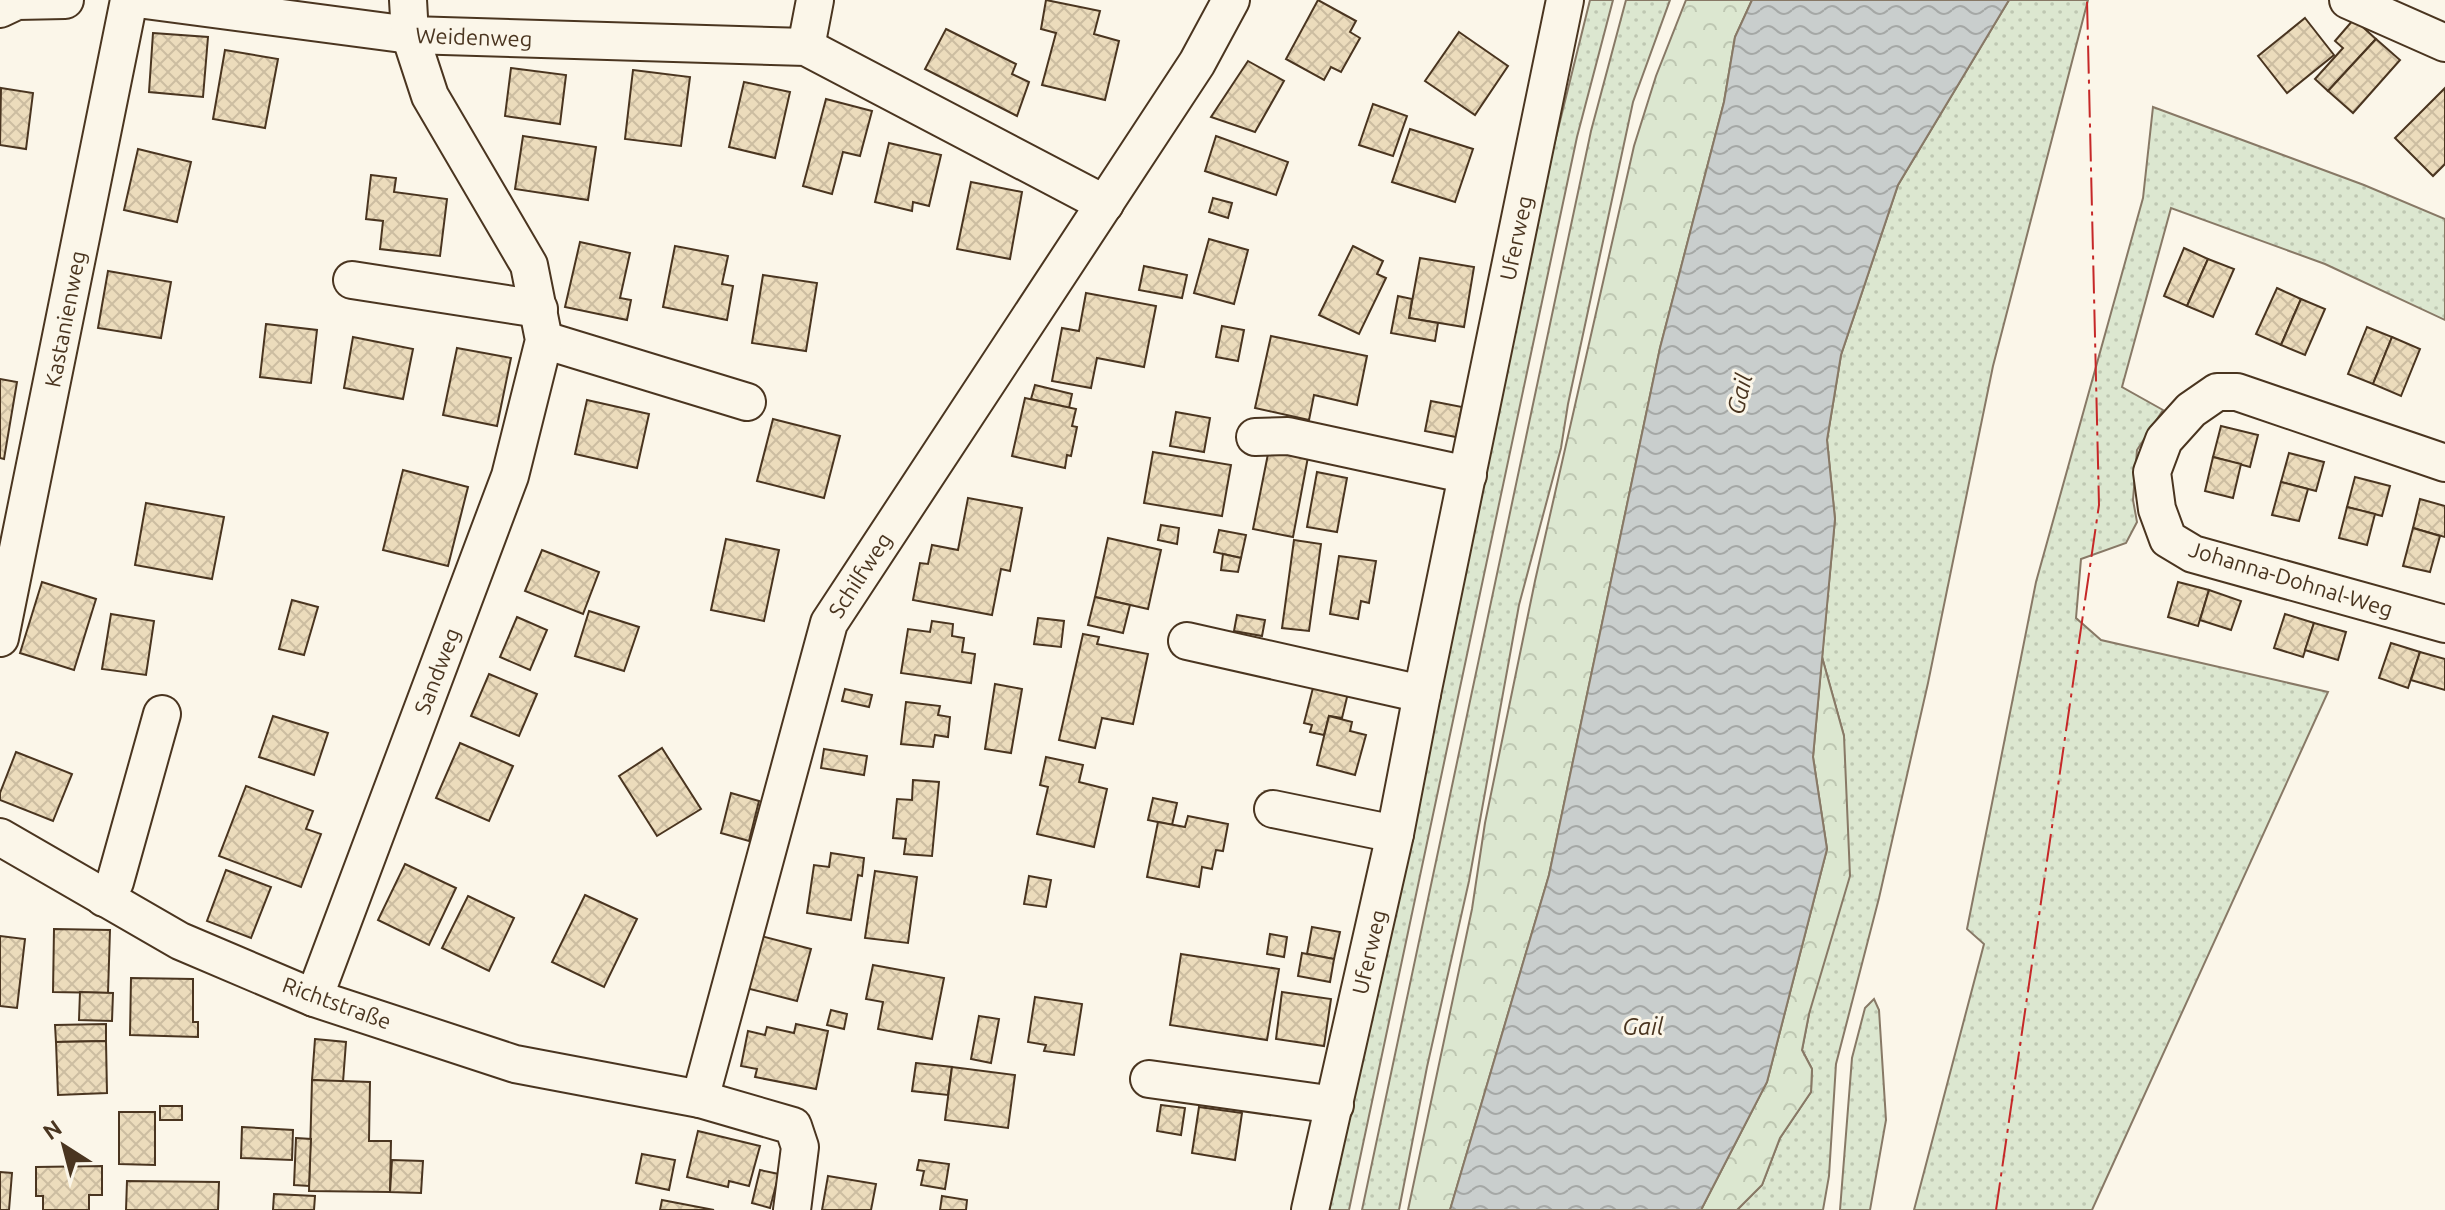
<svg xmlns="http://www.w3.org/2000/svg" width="2445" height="1210" font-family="Ubuntu,sans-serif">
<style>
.grass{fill:url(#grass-dots);stroke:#887966;stroke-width:2}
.forest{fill:url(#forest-crowns);stroke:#887966;stroke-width:2}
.water{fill:url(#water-waves);stroke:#887966;stroke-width:2}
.building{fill:url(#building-cross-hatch);stroke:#4a3520;stroke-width:2}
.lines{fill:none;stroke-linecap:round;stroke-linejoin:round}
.minor-casing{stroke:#4a3520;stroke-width:40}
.minor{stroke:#fbf6e9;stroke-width:36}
.power{stroke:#c62828;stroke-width:2;stroke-dasharray:28 6 4 6;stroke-linecap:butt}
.labels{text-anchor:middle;stroke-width:6;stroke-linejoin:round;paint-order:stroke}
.street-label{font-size:22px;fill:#4a3520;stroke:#fbf6e9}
.water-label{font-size:24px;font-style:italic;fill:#4a3520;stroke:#fbf6e9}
</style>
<defs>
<pattern id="grass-dots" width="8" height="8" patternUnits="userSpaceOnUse" patternTransform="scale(2)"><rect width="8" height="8" fill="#dce7d0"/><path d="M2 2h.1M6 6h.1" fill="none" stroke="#bec7b2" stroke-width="1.8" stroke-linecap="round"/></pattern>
<pattern id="forest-crowns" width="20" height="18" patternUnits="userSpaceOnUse" patternTransform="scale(2)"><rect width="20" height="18" fill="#dce7d0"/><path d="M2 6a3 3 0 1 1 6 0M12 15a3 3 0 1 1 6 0" fill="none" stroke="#bec7b2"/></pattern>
<pattern id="water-waves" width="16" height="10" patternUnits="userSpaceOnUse" patternTransform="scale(2)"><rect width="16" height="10" fill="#c9cecd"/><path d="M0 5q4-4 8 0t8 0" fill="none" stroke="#a5a8a6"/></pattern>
<pattern id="building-cross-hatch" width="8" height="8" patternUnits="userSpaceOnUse" patternTransform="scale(2)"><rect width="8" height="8" fill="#ecdcbc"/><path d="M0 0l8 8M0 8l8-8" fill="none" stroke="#ccbda1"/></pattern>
</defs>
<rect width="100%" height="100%" fill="#fbf6e9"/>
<g class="grass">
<path d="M1590,0H1613L1577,137L1349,1210H1329L1539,206Z"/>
<path d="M1626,0H1670L1633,102L1568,404L1561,448L1519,605L1469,881L1427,1067L1399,1210H1362L1591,131Z"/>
<path d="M2009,0H2088L1993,366L1928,683L1879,898L1836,1064L1829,1176L1823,1210H1737L1762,1185L1780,1138L1811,1092L1812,1069L1802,1050L1809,1014L1844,736L1822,657L1835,519L1827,440L1841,355L1898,185Z"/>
<path d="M2153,107L2364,185L2445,219V320L2325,264L2171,208L2122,387L2163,410L2137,450L2133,500L2137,522L2126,543L2081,559L2076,618L2101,640L2328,692L2092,1210H1914L1984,944L1967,929L2036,582L2143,198Z"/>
<path d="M1874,999L1879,1010L1886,1120L1870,1210H1840L1852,1058L1865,1008Z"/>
</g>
<g class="forest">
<path d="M1686,0H1752L1735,37L1724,102L1660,348L1549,875L1450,1210H1408L1472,909L1485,823L1535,581L1634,146L1656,76Z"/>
<path d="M1822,657L1844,736L1850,876L1809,1014L1802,1050L1812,1069L1811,1092L1780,1138L1762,1185L1737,1210H1701L1767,1082L1827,849L1813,757Z"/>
</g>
<path class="water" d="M1752,0H2009L1898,185L1841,355L1827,440L1835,519L1813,757L1827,849L1767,1082L1701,1210H1450L1549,875L1660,348L1724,102L1735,37Z"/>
<g class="building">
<path d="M1046,0L1100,11L1094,34L1119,41L1105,100L1042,85L1056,33L1041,29Z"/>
<path d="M1318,0L1356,21L1350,32L1360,38L1341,72L1331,67L1324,80L1286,59Z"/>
<path d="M2305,18L2334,55L2287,93L2258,56Z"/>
<path d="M2354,19L2376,39L2328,91L2315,79L2343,48L2335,41Z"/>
<path d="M946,29L1016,64L1012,74L1029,82L1017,116L925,69Z"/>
<path d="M1459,32L1508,66L1475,115L1425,81Z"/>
<path d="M153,33L208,37L203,97L149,92Z"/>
<path d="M2376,39L2400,60L2353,113L2328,91Z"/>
<path d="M225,50L278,59L265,128L213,119Z"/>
<path d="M1248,61L1284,81L1255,132L1211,117Z"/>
<path d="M511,68L566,75L560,124L505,116Z"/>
<path d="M633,70L690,77L681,146L625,139Z"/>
<path d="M744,82L790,92L775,158L729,147Z"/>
<path d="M1,88L33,93L26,149L0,145Z"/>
<path d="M2445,88V164L2433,176L2395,138Z"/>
<path d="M826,99L872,111L860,156L843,152L832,194L803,186Z"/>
<path d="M1373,104L1407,116L1393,156L1359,145Z"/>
<path d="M1410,129L1473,149L1455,202L1392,182Z"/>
<path d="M523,136L596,147L588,200L515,189Z"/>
<path d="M1216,136L1288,162L1276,195L1205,171Z"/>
<path d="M889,143L941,155L929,206L913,202L912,211L875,202Z"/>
<path d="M138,149L191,162L177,222L124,210Z"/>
<path d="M371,175L396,178L394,192L447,199L440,256L380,249L383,221L366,219Z"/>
<path d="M971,182L1022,192L1010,259L957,249Z"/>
<path d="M1213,198L1232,203L1228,218L1209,212Z"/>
<path d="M1209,239L1248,250L1234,304L1194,293Z"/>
<path d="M580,242L630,253L620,298L631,300L627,320L565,307Z"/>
<path d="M675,246L728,256L722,284L733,286L727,320L663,307Z"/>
<path d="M1353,246L1383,261L1377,274L1386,278L1359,334L1319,315Z"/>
<path d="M2184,248L2208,259L2187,306L2164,296Z"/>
<path d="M1420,258L1474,267L1464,327L1409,318Z"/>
<path d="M2208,259L2234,269L2213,317L2187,306Z"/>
<path d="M1144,266L1187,275L1182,298L1139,290Z"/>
<path d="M108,271L171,282L161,338L98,328Z"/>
<path d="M763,275L817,283L806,351L752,343Z"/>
<path d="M2277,288L2301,299L2281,345L2256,334Z"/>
<path d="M1086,293L1156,306L1144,367L1097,358L1091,388L1052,381L1062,328L1079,331Z"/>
<path d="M1398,296L1412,299L1409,318L1438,323L1435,341L1391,333Z"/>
<path d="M2301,299L2325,309L2305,355L2281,345Z"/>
<path d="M266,324L317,330L311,383L260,377Z"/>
<path d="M1222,326L1244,330L1238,361L1216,357Z"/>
<path d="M2367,327L2392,337L2373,384L2348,374Z"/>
<path d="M1271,336L1367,356L1357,405L1314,395L1309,420L1255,408Z"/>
<path d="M353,337L413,349L403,399L344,388Z"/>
<path d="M2392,337L2420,349L2401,396L2373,384Z"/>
<path d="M457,348L511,358L497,426L443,415Z"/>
<path d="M0,379L17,382L4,459L0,458Z"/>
<path d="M1035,385L1072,394L1069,408L1031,399Z"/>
<path d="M1025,398L1076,409L1072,426L1077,427L1071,456L1067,455L1065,468L1012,456Z"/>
<path d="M587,400L649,414L637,468L575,454Z"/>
<path d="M1431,401L1462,407L1456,437L1425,431Z"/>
<path d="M1176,412L1210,418L1204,452L1170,446Z"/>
<path d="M773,419L840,436L824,498L757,481Z"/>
<path d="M2221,426L2258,435L2250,467L2213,457Z"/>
<path d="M1269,449L1308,457L1293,537L1253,529Z"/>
<path d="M1153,452L1231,465L1222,516L1144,503Z"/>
<path d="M2289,453L2324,462L2316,491L2281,482Z"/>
<path d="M2213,457L2241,464L2233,498L2205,491Z"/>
<path d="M403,470L468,487L448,566L383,550Z"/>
<path d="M1317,472L1347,478L1337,532L1307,527Z"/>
<path d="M2355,477L2390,486L2382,516L2347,507Z"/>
<path d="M2281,482L2308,489L2299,521L2272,515Z"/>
<path d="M968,498L1022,508L1010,571L1001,569L992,615L913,600L920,563L928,564L932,545L958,550Z"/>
<path d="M2420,499L2445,506V537L2413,528Z"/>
<path d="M146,503L224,517L212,579L135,565Z"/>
<path d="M2347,507L2375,514L2367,545L2339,538Z"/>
<path d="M1161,525L1179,528L1177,544L1158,540Z"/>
<path d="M2413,528L2440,536L2430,572L2403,566Z"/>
<path d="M1219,530L1246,535L1241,558L1214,552Z"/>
<path d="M1108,538L1161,550L1148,609L1095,597Z"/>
<path d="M726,539L779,550L764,621L711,610Z"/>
<path d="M1294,540L1321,544L1309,631L1282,628Z"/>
<path d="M542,550L599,572L583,614L525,591Z"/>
<path d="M1223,554L1241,558L1238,572L1221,570Z"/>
<path d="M1339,556L1376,561L1369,603L1361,601L1358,619L1330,614Z"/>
<path d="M42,582L96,599L74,670L20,653Z"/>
<path d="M2178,582L2209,590L2198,626L2168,617Z"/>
<path d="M2209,590L2241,601L2231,630L2200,620Z"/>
<path d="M1095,597L1130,605L1123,633L1088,625Z"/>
<path d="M292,600L318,607L304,655L279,649Z"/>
<path d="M589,611L639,627L624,671L575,656Z"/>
<path d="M111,614L154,621L146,675L102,669Z"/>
<path d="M2285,614L2314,623L2303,657L2274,648Z"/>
<path d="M1237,615L1265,620L1262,636L1234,631Z"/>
<path d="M517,617L547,630L530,670L500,657Z"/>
<path d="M1038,618L1064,621L1061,647L1034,644Z"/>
<path d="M932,621L953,624L952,636L964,638L962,652L975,654L971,683L901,673L908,629L930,632Z"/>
<path d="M2314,623L2346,632L2338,660L2305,650Z"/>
<path d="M1083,634L1099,637L1097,644L1148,654L1133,724L1102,718L1095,748L1059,740Z"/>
<path d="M2391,643L2420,652L2408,688L2379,678Z"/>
<path d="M2420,652L2445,659V690L2411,680Z"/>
<path d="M489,674L537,694L519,736L471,716Z"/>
<path d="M995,684L1022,689L1011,753L985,749Z"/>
<path d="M1314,684L1348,693L1342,718L1329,716L1324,735L1310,732L1312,725L1304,723Z"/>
<path d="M845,689L872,695L869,707L842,701Z"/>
<path d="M906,702L940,706L938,715L950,717L948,737L935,735L933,747L901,744Z"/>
<path d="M273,716L328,733L314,775L259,757Z"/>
<path d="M1329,716L1352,722L1350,731L1366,735L1355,775L1317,765Z"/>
<path d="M460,743L513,766L489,821L436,798Z"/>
<path d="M662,748L701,809L657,836L619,776Z"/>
<path d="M824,749L867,756L864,775L821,768Z"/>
<path d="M16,752L72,774L53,821L0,800V793Z"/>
<path d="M1046,757L1083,765L1079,782L1107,789L1094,847L1037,834L1048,787L1040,785Z"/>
<path d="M913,780L939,782L932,856L904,854L906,839L893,838L897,799L912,800Z"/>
<path d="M246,786L313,811L306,829L321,834L301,887L219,856Z"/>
<path d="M731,793L759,801L749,841L721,833Z"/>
<path d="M1153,798L1177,803L1172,825L1148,820Z"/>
<path d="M1188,816L1228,824L1223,851L1216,850L1212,869L1202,867L1199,887L1147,877L1158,822L1185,827Z"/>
<path d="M831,853L864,858L862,876L858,875L851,920L807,913L814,865L829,867Z"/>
<path d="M405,864L456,888L429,945L378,920Z"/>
<path d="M226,870L271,887L251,938L207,921Z"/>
<path d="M875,871L917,877L908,943L865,938Z"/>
<path d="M1029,876L1051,880L1046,907L1024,904Z"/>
<path d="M585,895L637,919L604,987L552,962Z"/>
<path d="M468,896L514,918L489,971L442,948Z"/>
<path d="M1312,927L1340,932L1334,959L1307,954Z"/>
<path d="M54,929L110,930L108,993L53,992Z"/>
<path d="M1270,934L1287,937L1284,957L1267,954Z"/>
<path d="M0,936L25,939L17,1008L0,1006Z"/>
<path d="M761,936L811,949L797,1001L746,988Z"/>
<path d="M1302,953L1334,959L1330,982L1298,976Z"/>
<path d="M1181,954L1279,969L1267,1040L1170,1025Z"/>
<path d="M873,965L944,978L932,1039L878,1029L883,1002L866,999Z"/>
<path d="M131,978L193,979V1022H198V1037L130,1035Z"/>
<path d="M80,992L113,993L112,1021L79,1020Z"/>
<path d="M1282,992L1331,999L1324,1046L1276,1039Z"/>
<path d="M1035,997L1082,1004L1074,1055L1044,1051L1046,1045L1028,1042Z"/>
<path d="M831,1010L847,1014L844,1029L827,1025Z"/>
<path d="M979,1016L999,1019L991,1063L971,1059Z"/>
<path d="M106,1024V1041L56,1042L55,1025Z"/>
<path d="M796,1024L828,1031L816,1089L755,1077L757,1069L741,1066L748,1031L765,1035L767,1027L794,1033Z"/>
<path d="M315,1039L346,1042L343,1082L312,1080Z"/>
<path d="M106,1041L107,1093L58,1095L56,1042Z"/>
<path d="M916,1063L952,1067L948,1095L912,1091Z"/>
<path d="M952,1067L1015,1075L1008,1128L945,1120Z"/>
<path d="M312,1080L370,1082L369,1141H391L390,1192L309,1191Z"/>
<path d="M1161,1105L1185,1108L1181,1135L1157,1131Z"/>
<rect x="160" y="1106" width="22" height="14"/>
<path d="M1199,1107L1242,1113L1235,1160L1192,1153Z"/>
<path d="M119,1112H155V1165L119,1164Z"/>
<path d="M242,1127L293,1130L292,1160L241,1158Z"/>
<path d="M698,1131L760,1146L749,1186L729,1181L728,1187L687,1177Z"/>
<path d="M296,1138L311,1139L309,1186L294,1185Z"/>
<path d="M642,1154L675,1160L669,1190L636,1183Z"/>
<path d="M392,1160L423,1161L421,1193L390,1192Z"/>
<path d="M919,1160L949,1164L945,1189L921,1185L924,1171L917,1170Z"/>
<path d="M102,1166V1195H89V1210H43V1196H36V1167Z"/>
<path d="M760,1170L779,1174L770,1208L752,1203Z"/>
<path d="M0,1172L12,1173L9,1210H0Z"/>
<path d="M828,1176L876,1184L871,1210H822Z"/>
<path d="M127,1181L219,1182L218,1210H126Z"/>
<path d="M274,1194L315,1196L314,1210H273Z"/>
<path d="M942,1196L967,1200L966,1210H940Z"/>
<path d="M662,1200L714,1210H660Z"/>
</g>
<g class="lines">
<defs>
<g id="minor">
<path d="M145,0L410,35L806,47L1105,204"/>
<path d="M2348,0L2445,43"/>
<path d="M0,9L17,1L65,0"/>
<path d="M806,47L815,0"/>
<path d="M352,280L539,309"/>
<path d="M544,340L747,402"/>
<path d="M1255,437L1288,436L1468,475"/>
<path d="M2445,463L2237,392H2217L2191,410L2164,440L2152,472L2157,509L2168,539L2193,554L2445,624"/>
<path d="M0,638L129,0"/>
<path d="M1187,641L1422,694"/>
<path d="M1273,809L1395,834"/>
<path d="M0,837L180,941L314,998L515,1064L700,1099"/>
<path d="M104,898L115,882L162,714"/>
<path d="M314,998L510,476L544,340L529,265L430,96L410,35L408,0"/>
<path d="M1149,1079L1335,1105"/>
<path d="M792,1210L800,1147L793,1126L700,1099L829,623L1197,63L1231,0"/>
<path d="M1310,1210L1395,834L1422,694L1565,0"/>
</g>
</defs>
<use href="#minor" class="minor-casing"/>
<use href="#minor" class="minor"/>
<path class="power" d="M1996,1210L2099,505L2087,0"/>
</g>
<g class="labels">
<g class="street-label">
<text transform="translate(474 37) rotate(2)" y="8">Weidenweg</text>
<text transform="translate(1516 238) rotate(-78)" y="8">Uferweg</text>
<text transform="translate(65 319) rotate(-79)" y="8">Kastanienweg</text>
<text transform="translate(860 575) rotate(-57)" y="8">Schilfweg</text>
<text transform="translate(2291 579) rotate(17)" y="8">Johanna-Dohnal-Weg</text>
<text transform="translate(437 671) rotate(-69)" y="8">Sandweg</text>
<text transform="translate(1369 952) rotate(-77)" y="8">Uferweg</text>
<text transform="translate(337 1003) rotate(20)" y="8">Richtstraße</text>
</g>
<g class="water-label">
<text transform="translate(1740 394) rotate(-76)" y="8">Gail</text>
<text x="1643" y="1035">Gail</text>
</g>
</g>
<g transform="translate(64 1146) rotate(324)" stroke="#fbf6e9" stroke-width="6" paint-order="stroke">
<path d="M0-6L14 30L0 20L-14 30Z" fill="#4a3520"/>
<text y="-12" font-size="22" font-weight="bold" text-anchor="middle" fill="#4a3520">N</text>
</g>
</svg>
